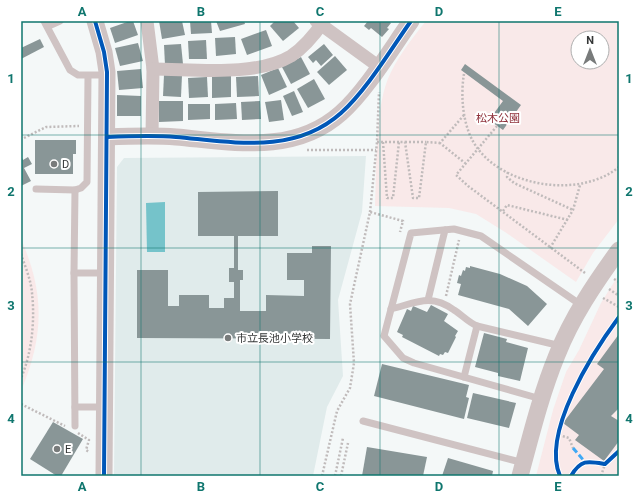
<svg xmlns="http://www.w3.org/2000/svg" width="640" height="497" font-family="Roboto,'Noto Sans JP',sans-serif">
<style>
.built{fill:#e0ebeb}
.green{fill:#f9e9e9;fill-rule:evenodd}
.water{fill:#75c3ca}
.building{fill:#899697}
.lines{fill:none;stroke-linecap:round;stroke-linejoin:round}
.path{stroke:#c0bbbb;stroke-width:2.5;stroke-dasharray:2 2;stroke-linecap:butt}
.service{stroke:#cfc3c3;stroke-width:7}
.minor{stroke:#cfc3c3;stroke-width:13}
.tertiary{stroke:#cfc3c3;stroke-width:17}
.quiet{stroke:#3fa9f5;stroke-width:3;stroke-dasharray:6 3;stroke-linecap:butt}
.cycleway-casing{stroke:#fff;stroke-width:6}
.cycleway{stroke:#0057b8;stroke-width:4}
.grid{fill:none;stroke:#0f766e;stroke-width:1;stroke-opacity:0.55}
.poi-dot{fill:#787b7b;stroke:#fff;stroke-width:1.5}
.labels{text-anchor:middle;stroke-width:4;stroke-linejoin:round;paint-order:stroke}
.park-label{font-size:11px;fill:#8e2f39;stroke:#fff}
.poi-label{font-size:11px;fill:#353737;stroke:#fff;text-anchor:start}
.neatline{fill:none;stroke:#0f766e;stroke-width:1.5}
.grid-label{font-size:13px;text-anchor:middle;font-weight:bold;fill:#0f766e}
</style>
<rect width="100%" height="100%" fill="#f4f8f8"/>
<path class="built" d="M366,156L362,212L338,300L343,376L327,407L313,476H114L117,167L124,158Z"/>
<g class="green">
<path d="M426,21H619V219L593,253L576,282L505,232L476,214L449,208L375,206C377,168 374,105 391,72C400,54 413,37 426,21ZM578,38H602V62H578Z"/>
<path d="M21,239C45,294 44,336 21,391Z"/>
<path d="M619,274V476H536L553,410L566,372L579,350L601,303Z"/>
</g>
<path class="water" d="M165,202V252H147L146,203Z"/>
<g class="building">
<path d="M130,21H133L138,35L115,43L110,28Z"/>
<path d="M159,21H182L185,35L162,39Z"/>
<path d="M190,21H211L212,33L191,34Z"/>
<path d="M216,21H244L245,24L220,31Z"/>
<path d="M275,21H293L299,28L283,41L270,26Z"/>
<path d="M368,21H388L391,23L387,28L389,29L382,37L371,28L369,30L364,26Z"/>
<path d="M266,30L272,46L247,55L241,39Z"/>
<path d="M235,37L236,54L216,56L215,38Z"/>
<path d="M40,39L44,47L21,59V48Z"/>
<path d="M206,40L207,59H189L188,41Z"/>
<path d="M138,43L143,61L120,66L115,48Z"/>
<path d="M181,44L183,64L165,65L164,45Z"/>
<path d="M324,44L333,55L321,66L316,60L313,63L308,57Z"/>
<path d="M335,56L347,70L329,85L317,72Z"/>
<path d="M301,57L310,74L291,84L282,67Z"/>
<path d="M465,64L521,105L503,130L489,120L503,101L461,70Z"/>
<path d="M278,68L287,87L269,95L261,75Z"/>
<path d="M141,69L143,88L119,90L117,71Z"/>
<path d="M164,75H182L181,97L163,96Z"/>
<path d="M231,75V97L212,98V76Z"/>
<path d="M258,76L259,96L237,97L236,77Z"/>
<path d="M207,77L208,97L189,98L188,78Z"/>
<path d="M314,79L325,99L308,108L297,89Z"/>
<path d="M294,91L303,112L292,116L283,96Z"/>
<path d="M117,95L141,96V116H117Z"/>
<path d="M281,100L284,120L269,122L265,102Z"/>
<path d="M159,101H183V121L159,122Z"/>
<path d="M260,101L261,119L242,120L241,102Z"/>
<path d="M236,103L237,119L215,120V104Z"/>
<path d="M188,104H210V119L188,120Z"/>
<path d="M35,140H76V154H73V174H35Z"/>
<path d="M21,156L23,160L28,157L32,164L24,168L31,181L21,186Z"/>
<path d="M278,191V236H238V270H243V280H240V311H266V295L304,296V280H287V253H312V246H331L330,339L137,338V270H168V306H179V295H209V308H224V298H234V282H229V268H234V236H198V192Z"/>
<path d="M470,266L500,274L527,286L547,304L528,326L509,309L458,295L461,284L457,283L459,275L461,276L463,270L465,271L466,267L470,268Z"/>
<path d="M431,305L448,314L444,321L458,331L455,336L456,337L448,353L445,352L443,355L440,354L439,356L402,337L403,335L397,332L407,309L411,311L413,306L427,312Z"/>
<path d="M484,333L507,339L506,342L528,348L520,381L498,376V373L475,367Z"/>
<path d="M619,334V408L611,416L619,421V441L604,461L575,440L579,435L563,423L604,369L597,364Z"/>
<path d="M382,364L469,385L466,397L469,398L464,419L374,396Z"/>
<path d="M473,393L516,403L509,428L467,418Z"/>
<path d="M53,422L83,439L61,476H57L30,459Z"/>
<path d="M367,447L427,457L423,476H362Z"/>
<path d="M448,458L493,471L492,476H442Z"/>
</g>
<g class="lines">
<g class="path">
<path d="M464,74C460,97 463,130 478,149C508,188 581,198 619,167"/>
<path d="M464,115L440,143L465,163"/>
<path d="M497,126L456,175L468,186L585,273"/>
<path d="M24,138L46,127L79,126"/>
<path d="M377,142H399"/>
<path d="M383,142L387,198H393L399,142H405L413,198H419L426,142L440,143"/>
<path d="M405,142H426"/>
<path d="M307,150H376"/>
<path d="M508,172L507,177L514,183L573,210"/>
<path d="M503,211L507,205L568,220"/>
<path d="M370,212L377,142L379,92"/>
<path d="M550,248L573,210L580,185"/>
<path d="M21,254C25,266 31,280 32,293C35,320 32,353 21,378"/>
<path d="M614,279L619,282"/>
<path d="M609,289L619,296"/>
<path d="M446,296L459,240"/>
<path d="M603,298L619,307"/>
<path d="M21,404L65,426"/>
<path d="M78,433L89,440L86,450L89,452"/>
<path d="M559,435L569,438L573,448"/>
<path d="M322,476L337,411L350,388L354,363L350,304L370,212L403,221L400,232"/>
<path d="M335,476L343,438"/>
<path d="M341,476L348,443"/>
<path d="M560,476C541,433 593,352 619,317"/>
<path d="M571,476C581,459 588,461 605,464L619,451"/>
<path d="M601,476L605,464"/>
</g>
<g class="service">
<path d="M44,21L51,25L60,21"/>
<path d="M45,23L70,70L78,75H107"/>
<path d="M36,189L75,190L81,188L87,182L88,76"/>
<path d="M74,273H105"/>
<path d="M428,300L445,230"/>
<path d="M391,309C416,303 430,293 454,310C462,315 468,322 477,326L561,346"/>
<path d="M464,377L477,326"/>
<path d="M541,399L414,363L403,358L384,336L411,233L454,229L481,236L581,305"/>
<path d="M75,407H105"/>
<path d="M363,421L524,463"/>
<path d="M75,426L74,273L75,190"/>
</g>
<g class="minor">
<path d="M147,21L153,69L152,136"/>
<path d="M316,21L378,66"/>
<path d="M153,69C193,69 256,77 291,56C305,47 315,34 324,21"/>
</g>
<g class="tertiary">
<path d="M95,21L104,52L107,72L104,476"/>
<path d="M107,137C130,136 154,135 176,137C233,142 294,155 341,113C366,91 391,49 411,21"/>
<path d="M520,476C531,435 541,394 557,355C572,317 595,283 619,250"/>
</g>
<path class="quiet" d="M573,448L585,462"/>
<defs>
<g id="cycleway">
<path d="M95,21L104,52L107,72L104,476"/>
<path d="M107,137C130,136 154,135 176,137C233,142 294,155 341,113C366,91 391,49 411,21"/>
<path d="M560,476C541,433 593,352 619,317"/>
<path d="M571,476C581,459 588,461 605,464L619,451"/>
</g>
</defs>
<use href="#cycleway" class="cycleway-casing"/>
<use href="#cycleway" class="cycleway"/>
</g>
<path class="grid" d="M141,21V476M260,21V476M380,21V476M499,21V476M21,135H619M21,248H619M21,362H619"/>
<g class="poi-dot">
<circle cx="54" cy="164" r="4"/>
<circle cx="228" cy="338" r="4"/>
<circle cx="57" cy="449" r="4"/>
</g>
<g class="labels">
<g class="park-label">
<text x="498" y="122">松木公園</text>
</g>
<g class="poi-label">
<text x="62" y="168">D</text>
<text x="236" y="342">市立長池小学校</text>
<text x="65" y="453">E</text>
</g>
</g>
<rect width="640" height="497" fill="none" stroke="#ffffff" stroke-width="44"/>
<g transform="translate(590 50)"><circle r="19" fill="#ffffff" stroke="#aeafaf"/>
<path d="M0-3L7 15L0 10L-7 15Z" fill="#787b7b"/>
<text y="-6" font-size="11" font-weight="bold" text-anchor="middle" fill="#353737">N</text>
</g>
<rect x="22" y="22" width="596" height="453" class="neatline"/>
<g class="grid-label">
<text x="82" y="16">A</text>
<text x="201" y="16">B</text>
<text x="320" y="16">C</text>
<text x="439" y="16">D</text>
<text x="558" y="16">E</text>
<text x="11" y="83">1</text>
<text x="629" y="83">1</text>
<text x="11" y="196">2</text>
<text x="629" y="196">2</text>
<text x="11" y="310">3</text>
<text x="629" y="310">3</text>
<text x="11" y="423">4</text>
<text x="629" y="423">4</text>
<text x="82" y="491">A</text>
<text x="201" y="491">B</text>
<text x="320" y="491">C</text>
<text x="439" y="491">D</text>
<text x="558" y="491">E</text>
</g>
</svg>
